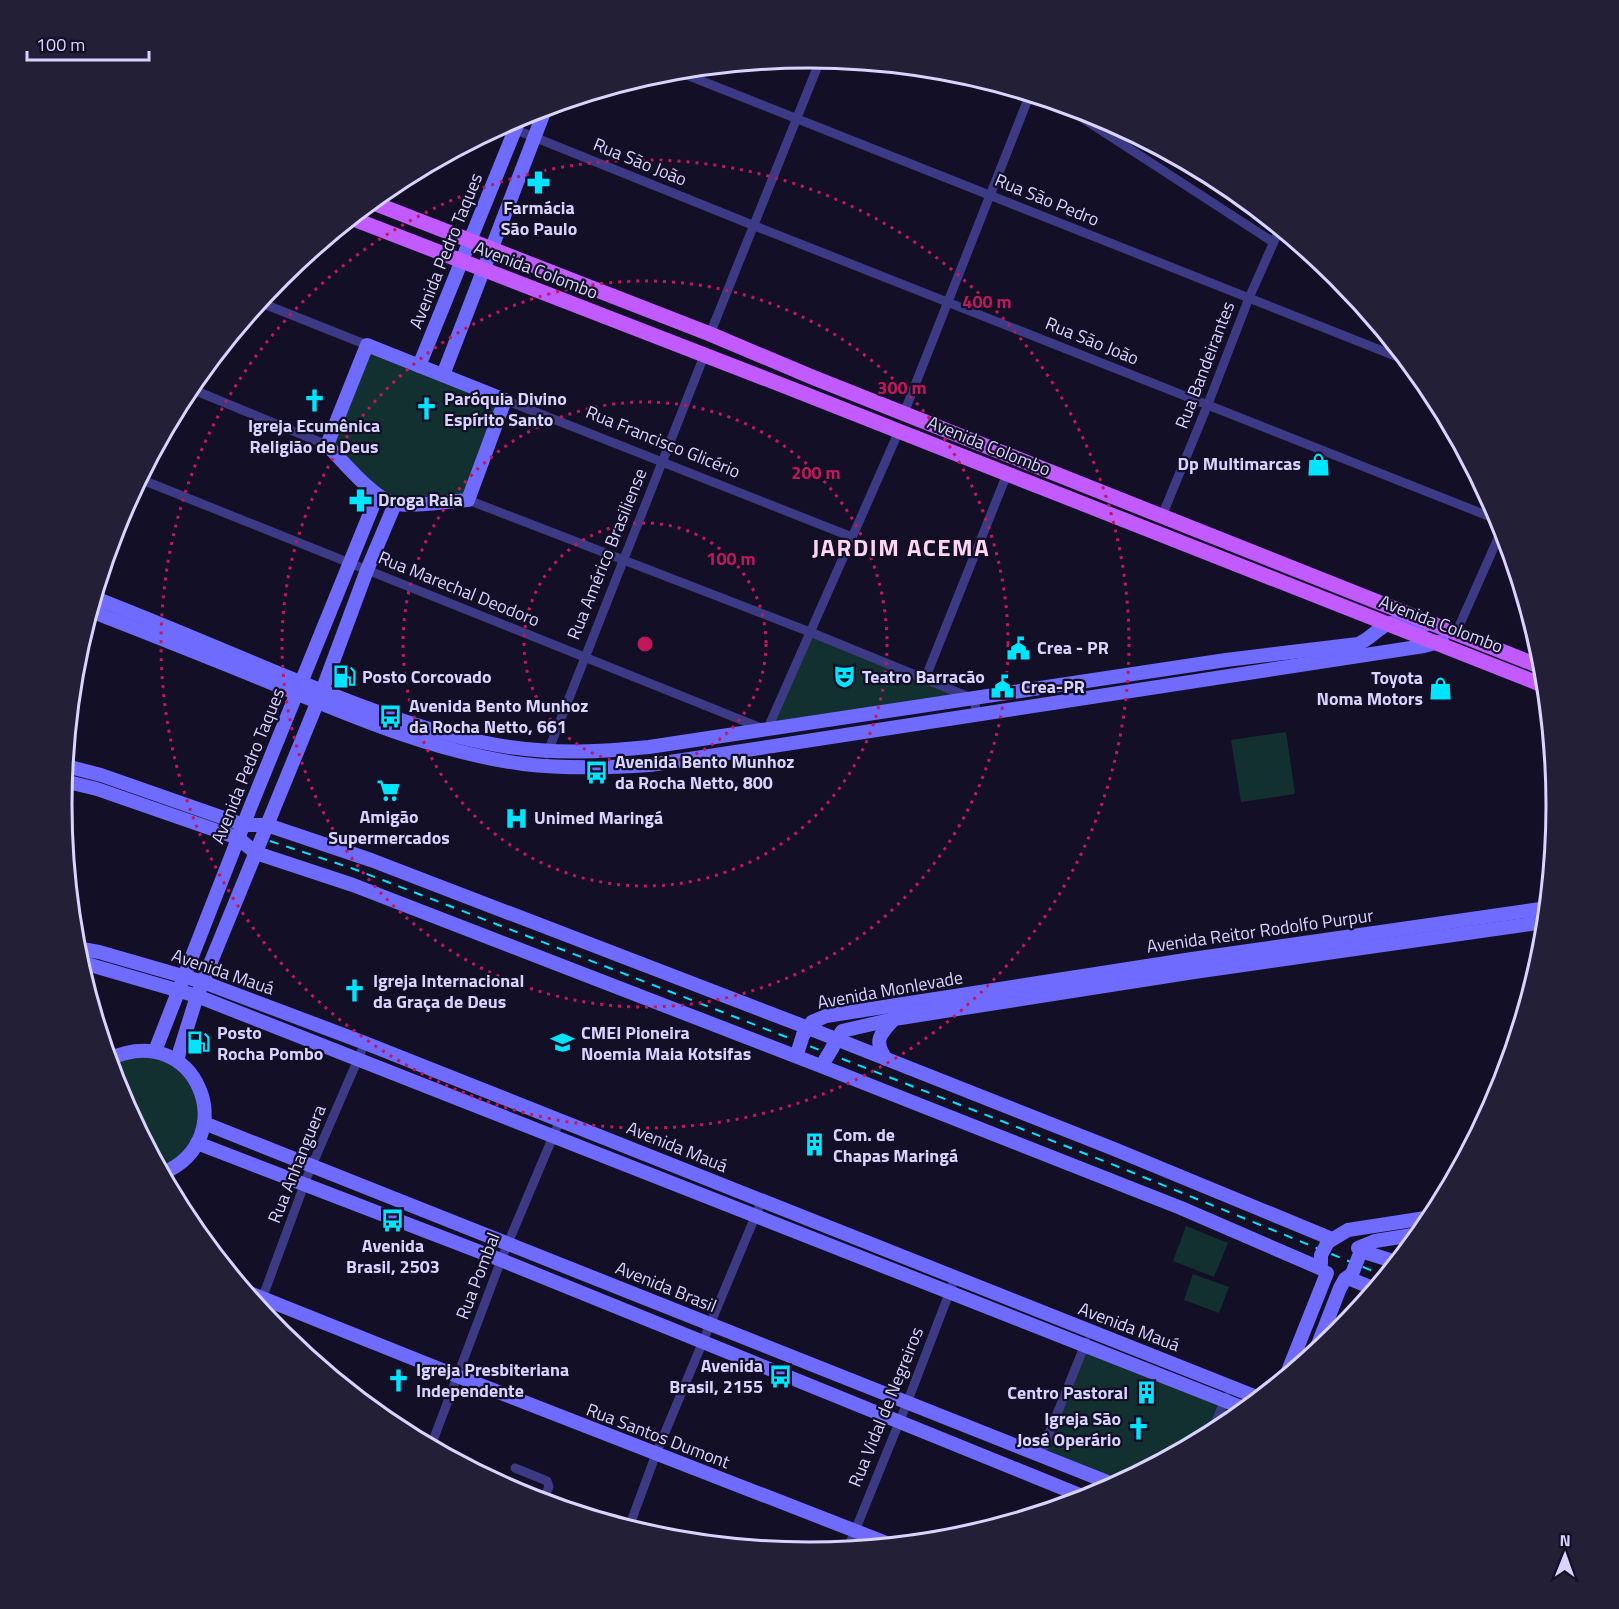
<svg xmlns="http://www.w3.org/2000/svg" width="1619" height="1609" font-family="'Titillium Web',sans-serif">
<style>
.green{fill:#12302f}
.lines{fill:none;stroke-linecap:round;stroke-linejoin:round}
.street{stroke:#3d3a85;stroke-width:9}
.secondary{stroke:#6f6bff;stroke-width:14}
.primary{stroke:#c25bff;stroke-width:15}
.rail{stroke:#00e5ff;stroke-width:2;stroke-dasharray:9 8;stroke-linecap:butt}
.secondary-bridge{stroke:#6f6bff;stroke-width:14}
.ring{fill:none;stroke:#c2185b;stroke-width:3;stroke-dasharray:3 6}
.labels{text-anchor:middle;stroke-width:4.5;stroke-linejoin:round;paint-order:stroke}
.street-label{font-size:18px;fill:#d9d4ff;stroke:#130f26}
.poi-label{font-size:18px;font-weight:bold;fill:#d9d4ff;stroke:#130f26;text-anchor:start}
.district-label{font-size:24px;font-weight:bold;letter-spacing:1.5px;fill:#ffd6f0;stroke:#130f26}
.rim{fill:none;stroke:#d9d4ff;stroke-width:3}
.centre{fill:#c2185b;stroke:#130f26;stroke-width:3}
.ring-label{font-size:18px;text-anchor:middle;font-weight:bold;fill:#c2185b;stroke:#130f26;stroke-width:4.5;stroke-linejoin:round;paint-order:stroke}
</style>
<rect width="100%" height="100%" fill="#130f26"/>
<g class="green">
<path d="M367,345L505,400L468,500L395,504L327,445Z"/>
<path d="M810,632L974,699L767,730Z"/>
<path d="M1286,732L1295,794L1241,802L1231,740Z"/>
<path d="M155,1051L199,1087L201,1134L163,1173L119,1090L109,1059Z"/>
<path d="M1186,1226L1228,1243L1214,1277L1173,1261Z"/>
<path d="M1193,1274L1229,1287L1219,1313L1184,1300Z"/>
<path d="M1085,1344L1225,1400L1211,1434L1115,1485L1040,1456Z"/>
</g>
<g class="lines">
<g class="street">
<path d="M674,70L1408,361"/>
<path d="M1059,103L1273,242"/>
<path d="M504,125L755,226L1501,521"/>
<path d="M259,302L367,345"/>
<path d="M710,334L821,58"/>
<path d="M189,388L327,445"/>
<path d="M505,400L852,537"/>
<path d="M904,413L1030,94"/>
<path d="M140,479L764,729"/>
<path d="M468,500L810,632L974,699L977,714"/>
<path d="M1162,516L1208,404L1249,298L1280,228"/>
<path d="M1456,633L1503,527"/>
<path d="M925,679L1007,474"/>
<path d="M767,730L899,431"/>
<path d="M547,754L704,356"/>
<path d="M262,1299L307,1177L365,1043"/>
<path d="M1211,1434L1226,1397"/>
<path d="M431,1446L503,1255L560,1120"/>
<path d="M1040,1456L1086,1342"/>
<path d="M515,1468L547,1481L549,1487L542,1501"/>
<path d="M629,1527L656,1454L762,1200"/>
<path d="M848,1548L907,1403L955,1278"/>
</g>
<g class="secondary">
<path d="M367,345L505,400L468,500C448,501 410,508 393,503C373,498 342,460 327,445Z"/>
<path d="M419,366L521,115"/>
<path d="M443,375L546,107"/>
<path d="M95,598C157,622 218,648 280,674C354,704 430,735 509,747C559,754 600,752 649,747L1226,660L1358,644C1369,640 1376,630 1386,625C1397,619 1414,622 1425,625"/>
<path d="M91,611C154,636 218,661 281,687C358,719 439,753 523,764C566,769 607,768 650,765L1424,646L1442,641"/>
<path d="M66,766L101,775L244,825H267L371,860L798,1024L1114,1149L1332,1239"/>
<path d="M64,781L97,789L238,838L256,853L353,885L826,1068L1181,1208L1322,1269"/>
<path d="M76,948L99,952L203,982L365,1043L1259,1398"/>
<path d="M80,962L197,996L1246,1409"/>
<path d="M803,1035L812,1022L826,1016L1192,959L1547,908"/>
<path d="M833,1046L842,1031L894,1019L1194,972L1545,922"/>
<path d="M155,1051L250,808L377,496"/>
<path d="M109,1059C196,1019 244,1138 163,1173"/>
<path d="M886,1059C873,1041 880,1034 894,1019"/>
<path d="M177,1060L197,996L322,691L367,570L395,504"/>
<path d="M204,1123L1115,1485"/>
<path d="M197,1143L501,1260L1087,1498"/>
<path d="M1328,1242L1348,1230L1432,1217"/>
<path d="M1358,1248L1375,1241L1419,1234"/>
<path d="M1361,1251L1396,1262"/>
<path d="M1348,1278L1375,1289"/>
<path d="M247,1292L457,1376L889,1544"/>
<path d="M1315,1352L1340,1288L1345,1279L1352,1274"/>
<path d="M1286,1376L1327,1273"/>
</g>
<g class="primary">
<path d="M371,202L710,334L812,377L1544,668"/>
<path d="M351,218L787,387L1545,686"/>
</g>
<path class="rail" d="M270,841L354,869L571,953L1109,1163L1385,1276"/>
<g class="secondary-bridge">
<path d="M798,1051L803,1035"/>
<path d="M825,1060L833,1047"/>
<path d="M1321,1263V1255L1328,1242"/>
<path d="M1352,1274L1359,1256"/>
</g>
</g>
<g class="ring">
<circle cx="645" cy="644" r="121"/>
<circle cx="645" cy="644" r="242"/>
<circle cx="645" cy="644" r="363"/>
<circle cx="645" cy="644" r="484"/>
</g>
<defs>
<symbol id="pharmacy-bare" viewBox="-9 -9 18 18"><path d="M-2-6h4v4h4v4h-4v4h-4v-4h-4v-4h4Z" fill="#00e5ff" stroke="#130f26" stroke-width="2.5" paint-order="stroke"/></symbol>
<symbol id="church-bare" viewBox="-9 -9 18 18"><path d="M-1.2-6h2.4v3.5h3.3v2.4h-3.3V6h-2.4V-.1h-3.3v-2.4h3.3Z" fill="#00e5ff" stroke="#130f26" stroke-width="2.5" paint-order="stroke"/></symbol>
<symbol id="shop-bare" viewBox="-9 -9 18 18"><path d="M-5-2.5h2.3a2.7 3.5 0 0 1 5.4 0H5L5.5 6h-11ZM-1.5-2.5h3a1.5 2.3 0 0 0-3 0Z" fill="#00e5ff" stroke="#130f26" stroke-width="2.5" paint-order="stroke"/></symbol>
<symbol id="civic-bare" viewBox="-9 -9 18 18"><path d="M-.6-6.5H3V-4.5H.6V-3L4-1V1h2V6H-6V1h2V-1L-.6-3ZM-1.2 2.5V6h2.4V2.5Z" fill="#00e5ff" stroke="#130f26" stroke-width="2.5" paint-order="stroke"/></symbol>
<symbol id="fuel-bare" viewBox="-9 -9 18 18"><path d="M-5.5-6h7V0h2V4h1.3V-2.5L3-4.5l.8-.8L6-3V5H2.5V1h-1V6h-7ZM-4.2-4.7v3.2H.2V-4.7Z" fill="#00e5ff" stroke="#130f26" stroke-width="2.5" paint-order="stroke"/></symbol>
<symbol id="theatre-bare" viewBox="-9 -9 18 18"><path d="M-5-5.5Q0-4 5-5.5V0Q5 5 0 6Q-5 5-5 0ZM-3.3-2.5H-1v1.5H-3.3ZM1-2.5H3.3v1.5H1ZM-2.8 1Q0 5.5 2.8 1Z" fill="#00e5ff" stroke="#130f26" stroke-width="2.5" paint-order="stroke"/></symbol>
<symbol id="bus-bare" viewBox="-9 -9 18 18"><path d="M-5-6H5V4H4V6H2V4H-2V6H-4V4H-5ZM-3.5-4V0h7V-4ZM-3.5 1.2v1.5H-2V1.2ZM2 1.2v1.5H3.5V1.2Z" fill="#00e5ff" stroke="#130f26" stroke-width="2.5" paint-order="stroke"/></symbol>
<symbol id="supermarket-bare" viewBox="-9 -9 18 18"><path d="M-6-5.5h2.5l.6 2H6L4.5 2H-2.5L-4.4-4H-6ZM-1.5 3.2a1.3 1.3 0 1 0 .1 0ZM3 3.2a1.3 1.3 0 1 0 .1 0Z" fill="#00e5ff" stroke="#130f26" stroke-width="2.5" paint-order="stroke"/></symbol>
<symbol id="hospital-bare" viewBox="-9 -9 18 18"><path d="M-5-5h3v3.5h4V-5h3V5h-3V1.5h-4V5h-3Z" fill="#00e5ff" stroke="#130f26" stroke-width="2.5" paint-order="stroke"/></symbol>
<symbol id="school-bare" viewBox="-9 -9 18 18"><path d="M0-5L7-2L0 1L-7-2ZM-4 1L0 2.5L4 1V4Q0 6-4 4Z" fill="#00e5ff" stroke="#130f26" stroke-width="2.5" paint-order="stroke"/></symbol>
<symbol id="building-bare" viewBox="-9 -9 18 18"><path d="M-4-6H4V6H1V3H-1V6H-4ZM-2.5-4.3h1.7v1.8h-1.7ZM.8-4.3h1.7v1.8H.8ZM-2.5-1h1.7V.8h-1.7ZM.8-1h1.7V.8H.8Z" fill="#00e5ff" stroke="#130f26" stroke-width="2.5" paint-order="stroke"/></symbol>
</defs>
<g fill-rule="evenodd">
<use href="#pharmacy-bare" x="522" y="166" width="33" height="33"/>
<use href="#church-bare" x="298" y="384" width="33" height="33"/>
<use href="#church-bare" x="410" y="392" width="33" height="33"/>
<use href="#shop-bare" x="1302" y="448" width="33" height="33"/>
<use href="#pharmacy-bare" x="344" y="484" width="33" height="33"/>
<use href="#civic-bare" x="1002" y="632" width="33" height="33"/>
<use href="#fuel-bare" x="328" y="660" width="33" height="33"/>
<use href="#theatre-bare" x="828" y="660" width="33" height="33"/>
<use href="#civic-bare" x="986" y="670" width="33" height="33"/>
<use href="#shop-bare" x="1424" y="672" width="33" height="33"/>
<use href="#bus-bare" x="374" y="700" width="33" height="33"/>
<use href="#bus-bare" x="580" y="756" width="33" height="33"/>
<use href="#supermarket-bare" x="372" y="774" width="33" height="33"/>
<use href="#hospital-bare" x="500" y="802" width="33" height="33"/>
<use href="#church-bare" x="338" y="974" width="33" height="33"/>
<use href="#fuel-bare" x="182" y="1026" width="33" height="33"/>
<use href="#school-bare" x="546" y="1026" width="33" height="33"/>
<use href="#building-bare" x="798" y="1128" width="33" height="33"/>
<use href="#bus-bare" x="376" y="1204" width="33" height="33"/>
<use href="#bus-bare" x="764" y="1360" width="33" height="33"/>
<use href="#church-bare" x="382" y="1364" width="33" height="33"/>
<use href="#building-bare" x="1130" y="1376" width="33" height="33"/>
<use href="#church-bare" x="1122" y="1412" width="33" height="33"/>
</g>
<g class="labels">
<g class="street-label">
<text transform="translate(640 162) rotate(22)" y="6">Rua São João</text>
<text transform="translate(1047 200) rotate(22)" y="6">Rua São Pedro</text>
<text transform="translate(446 251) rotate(-68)" y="6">Avenida Pedro Taques</text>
<text transform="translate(536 270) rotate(21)" y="6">Avenida Colombo</text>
<text transform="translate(1092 341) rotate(22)" y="6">Rua São João</text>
<text transform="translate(1205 365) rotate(-69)" y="6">Rua Bandeirantes</text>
<text transform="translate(663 442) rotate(22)" y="6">Rua Francisco Glicério</text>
<text transform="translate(989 446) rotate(22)" y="6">Avenida Colombo</text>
<text transform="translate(607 554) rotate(-68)" y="6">Rua Américo Brasiliense</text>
<text transform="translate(459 589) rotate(22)" y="6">Rua Marechal Deodoro</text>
<text transform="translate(1441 624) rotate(21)" y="6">Avenida Colombo</text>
<text transform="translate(248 766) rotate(-68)" y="6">Avenida Pedro Taques</text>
<text transform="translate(1260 931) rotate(-8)" y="6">Avenida Reitor Rodolfo Purpur</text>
<text transform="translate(223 972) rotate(19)" y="6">Avenida Mauá</text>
<text transform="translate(890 990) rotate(-10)" y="6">Avenida Monlevade</text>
<text transform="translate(677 1147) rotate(22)" y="6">Avenida Mauá</text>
<text transform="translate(297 1164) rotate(-68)" y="6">Rua Anhanguera</text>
<text transform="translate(478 1276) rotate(-69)" y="6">Rua Pombal</text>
<text transform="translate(666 1287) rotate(22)" y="6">Avenida Brasil</text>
<text transform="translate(1129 1327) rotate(21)" y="6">Avenida Mauá</text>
<text transform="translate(886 1407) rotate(-68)" y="6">Rua Vidal de Negreiros</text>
<text transform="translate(658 1436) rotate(21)" y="6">Rua Santos Dumont</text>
</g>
<g class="poi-label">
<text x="539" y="214" text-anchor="middle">Farmácia<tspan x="539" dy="21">São Paulo</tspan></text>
<text x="444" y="405">Paróquia Divino<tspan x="444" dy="21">Espírito Santo</tspan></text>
<text x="314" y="432" text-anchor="middle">Igreja Ecumênica<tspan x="314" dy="21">Religião de Deus</tspan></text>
<text x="1301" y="470" text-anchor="end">Dp Multimarcas</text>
<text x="378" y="506">Droga Raia</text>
<text x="1037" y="654">Crea - PR</text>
<text x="362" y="683">Posto Corcovado</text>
<text x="862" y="683">Teatro Barracão</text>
<text x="1423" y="684" text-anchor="end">Toyota<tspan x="1423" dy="21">Noma Motors</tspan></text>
<text x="1021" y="693">Crea-PR</text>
<text x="409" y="712">Avenida Bento Munhoz<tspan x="409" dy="21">da Rocha Netto, 661</tspan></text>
<text x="615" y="768">Avenida Bento Munhoz<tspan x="615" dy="21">da Rocha Netto, 800</tspan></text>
<text x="389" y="823" text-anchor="middle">Amigão<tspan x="389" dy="21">Supermercados</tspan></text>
<text x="534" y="824">Unimed Maringá</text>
<text x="373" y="987">Igreja Internacional<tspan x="373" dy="21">da Graça de Deus</tspan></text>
<text x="217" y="1039">Posto<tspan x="217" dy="21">Rocha Pombo</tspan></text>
<text x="581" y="1039">CMEI Pioneira<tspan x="581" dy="21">Noemia Maia Kotsifas</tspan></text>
<text x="833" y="1141">Com. de<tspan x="833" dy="21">Chapas Maringá</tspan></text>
<text x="393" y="1252" text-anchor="middle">Avenida<tspan x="393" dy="21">Brasil, 2503</tspan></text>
<text x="763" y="1372" text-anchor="end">Avenida<tspan x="763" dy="21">Brasil, 2155</tspan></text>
<text x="416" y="1376">Igreja Presbiteriana<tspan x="416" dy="21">Independente</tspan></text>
<text x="1128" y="1399" text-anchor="end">Centro Pastoral</text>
<text x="1121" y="1425" text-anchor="end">Igreja São<tspan x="1121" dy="21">José Operário</tspan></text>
</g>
<g class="district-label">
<text x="901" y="556">JARDIM ACEMA</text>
</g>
</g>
<path d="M0 0H1619V1609H0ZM72 805a737 737 0 1 1 1474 0a737 737 0 1 1-1474 0Z" fill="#231f37" fill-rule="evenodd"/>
<path class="rim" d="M72 805a737 737 0 1 1 1474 0a737 737 0 1 1-1474 0Z"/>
<circle cx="645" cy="644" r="9" class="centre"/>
<g class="ring-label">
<text x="987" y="308">400 m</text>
<text x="902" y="394">300 m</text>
<text x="816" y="479">200 m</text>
<text x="731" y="565">100 m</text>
</g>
<g transform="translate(1565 1555) rotate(1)" stroke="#130f26" stroke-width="4.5" paint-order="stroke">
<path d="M0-4.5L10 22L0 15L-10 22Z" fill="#d9d4ff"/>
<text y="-9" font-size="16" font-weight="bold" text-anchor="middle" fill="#d9d4ff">N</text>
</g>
<path d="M27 51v9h122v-9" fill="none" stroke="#d9d4ff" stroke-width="3"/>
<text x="36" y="51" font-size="18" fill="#d9d4ff" stroke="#130f26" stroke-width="4.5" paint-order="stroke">100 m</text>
</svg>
